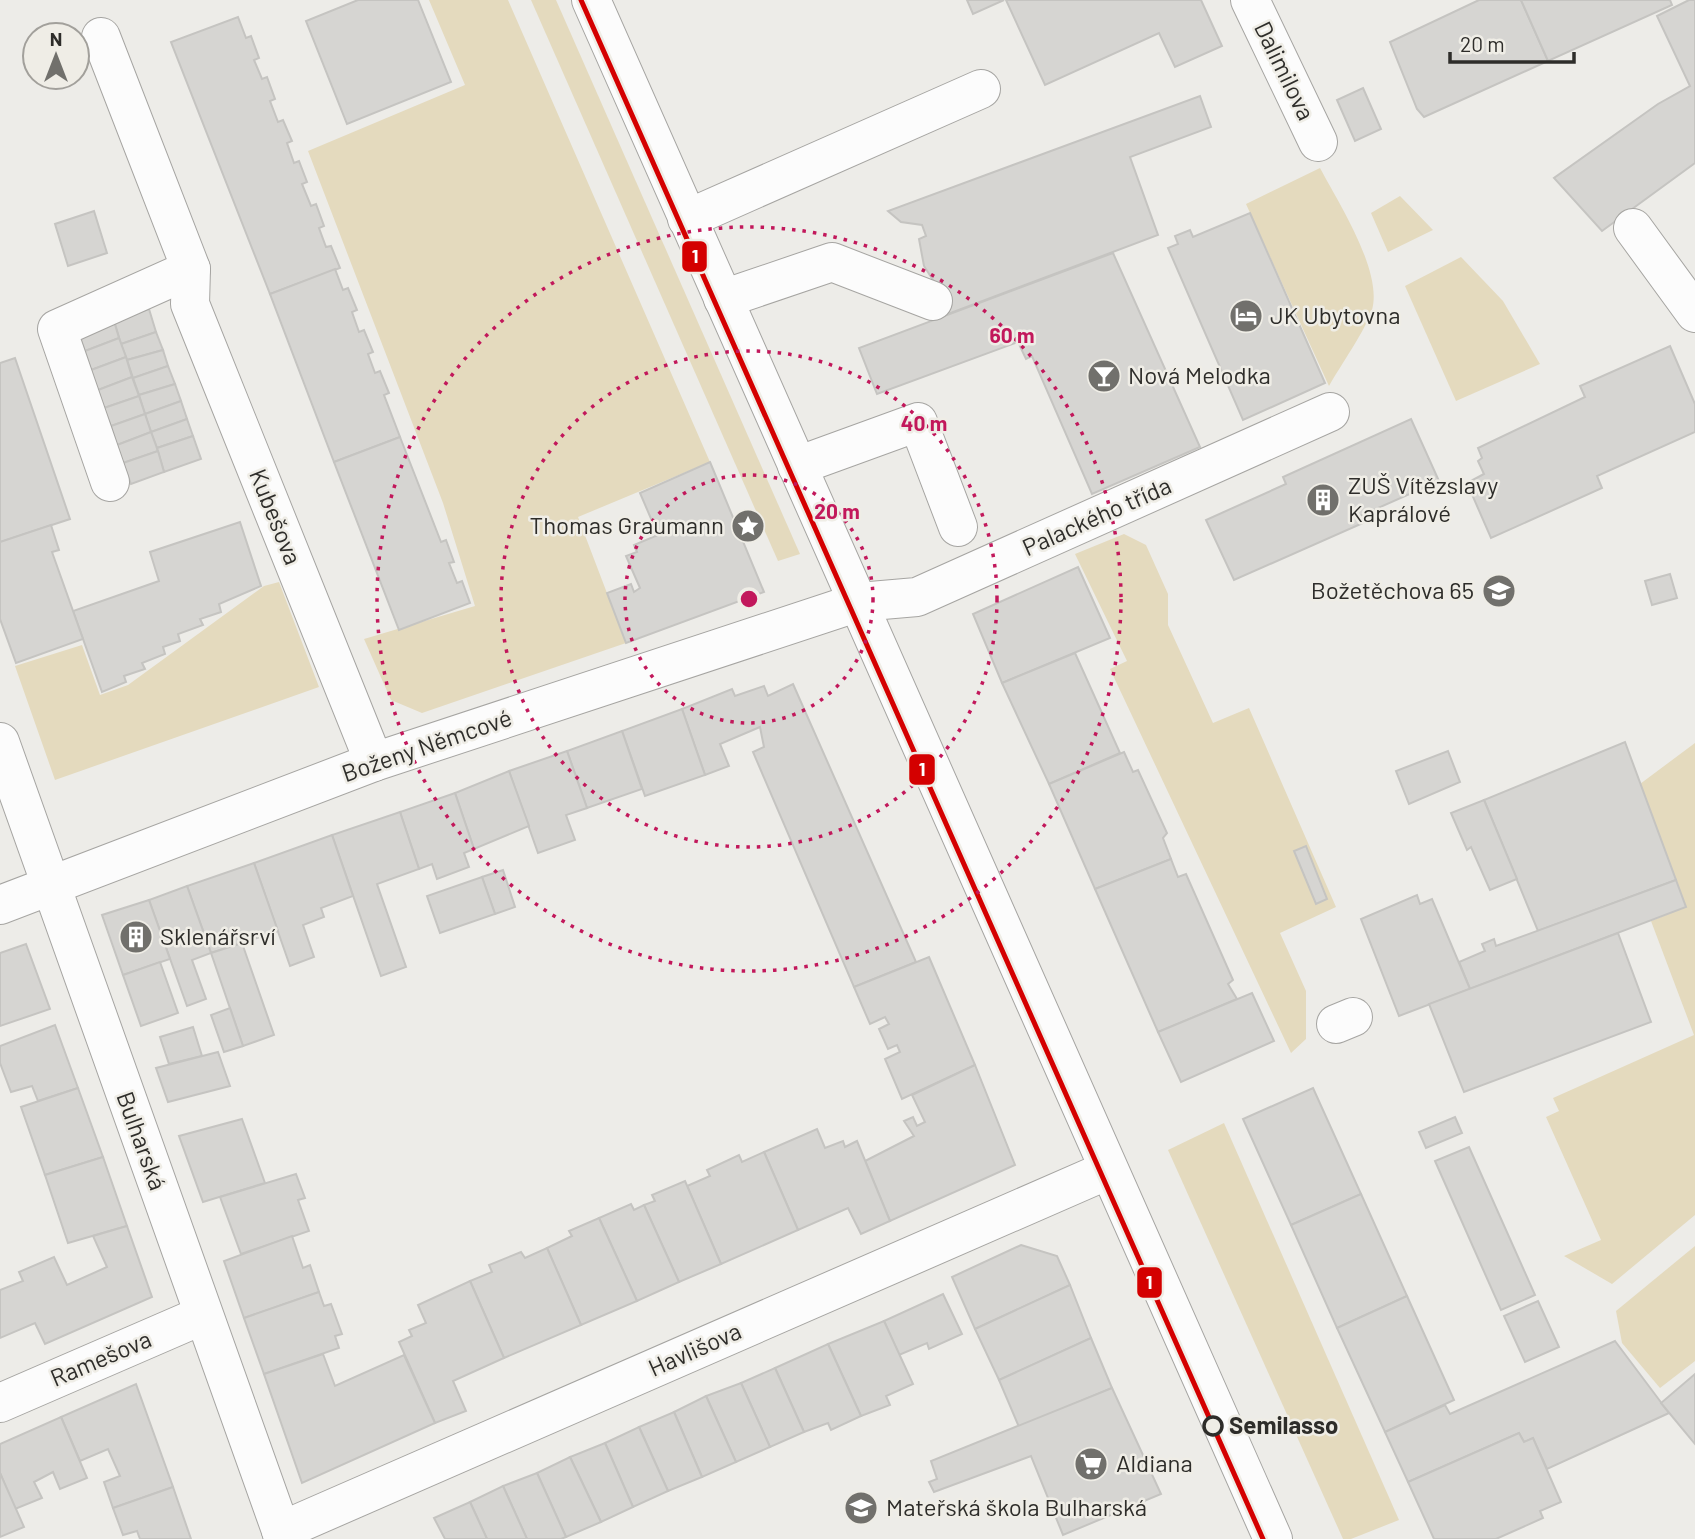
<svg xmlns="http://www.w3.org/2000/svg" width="1695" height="1539" font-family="Barlow,sans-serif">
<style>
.green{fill:#e4dabe}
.building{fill:#d6d5d2;stroke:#c5c4c1;stroke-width:2}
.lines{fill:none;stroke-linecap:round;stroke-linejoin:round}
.minor-casing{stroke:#a6a5a2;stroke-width:40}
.minor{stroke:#fcfcfc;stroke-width:38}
.tram-1-casing{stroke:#efede6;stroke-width:10}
.tram-1{stroke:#d40000;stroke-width:5}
.ring{fill:none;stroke:#c2185b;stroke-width:3.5;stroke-dasharray:3.5 7}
.stop-dot{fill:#efede6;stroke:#2e2d2a;stroke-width:3.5}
.labels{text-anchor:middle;stroke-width:5;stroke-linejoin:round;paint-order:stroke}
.street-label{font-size:24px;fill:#2e2d2a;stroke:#efede6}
.poi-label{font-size:24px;fill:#2e2d2a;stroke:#efede6;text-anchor:start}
.stop-label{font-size:24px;font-weight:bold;fill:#2e2d2a;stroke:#efede6;text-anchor:start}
.centre{fill:#c2185b;stroke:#efede6;stroke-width:3.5}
.ring-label{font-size:21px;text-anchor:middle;font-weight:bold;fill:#c2185b;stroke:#efede6;stroke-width:5;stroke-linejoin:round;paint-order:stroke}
.line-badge{stroke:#efede6;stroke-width:2.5}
.badge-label{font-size:19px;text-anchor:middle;font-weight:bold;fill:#fff}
</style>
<rect width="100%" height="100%" fill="#edece8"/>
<g class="green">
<path d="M429,0H508L710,462L578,517L626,643L422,713L391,700L364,639L475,606L443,503L308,151L465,85Z"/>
<path d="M531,0H556L800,554L778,561Z"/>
<path d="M1320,168C1338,202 1383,271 1372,310C1365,331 1340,366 1329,386L1246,204Z"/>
<path d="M1400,196L1433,230L1388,252L1371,213Z"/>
<path d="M1461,257L1503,301L1540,364L1456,401L1405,286Z"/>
<path d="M1124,534L1146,545L1168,594V625L1213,723L1249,708L1336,907L1280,933L1306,991V1039L1291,1053L1110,669L1127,661L1075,554Z"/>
<path d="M279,582L319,687L55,780L15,666L82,645L100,695L128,685L264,586Z"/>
<path d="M1695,743V1215L1612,1284L1564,1256L1601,1240L1546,1117L1559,1111L1553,1098L1694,1035L1651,921L1686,907L1640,784Z"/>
<path d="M1224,1123L1399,1520L1351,1539H1343L1168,1150Z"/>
<path d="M1695,1246V1361L1660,1388L1622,1343L1616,1311Z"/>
</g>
<g class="building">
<path d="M358,0H418L451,82L347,124L306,21Z"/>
<path d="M967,0H1004L973,14Z"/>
<path d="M1006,0H1201L1222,46L1175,67L1159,33L1045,85Z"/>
<path d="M1479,0H1521L1548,61L1424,117L1417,109L1390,42Z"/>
<path d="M1521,0H1670L1672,5L1548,61Z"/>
<path d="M1689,0H1695V163L1602,231L1554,178L1658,104L1690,86L1657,16Z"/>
<path d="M238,17L246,38L251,36L259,58L254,60L262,79L267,77L275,99L270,101L278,122L283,120L292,141L287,143L294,163L299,161L307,182L302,184L311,206L316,204L324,226L319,228L326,247L331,246L340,268L270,294L171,42Z"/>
<path d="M1363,88L1381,129L1355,141L1337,100Z"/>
<path d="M1200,96L1211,127L1130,157L1158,235L948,314L938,288L924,266L919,239L926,236L922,225L901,222L888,211Z"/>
<path d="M94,211L107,253L68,266L55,224Z"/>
<path d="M1250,213L1325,383L1243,420L1168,248L1178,244L1175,236L1190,230L1193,237Z"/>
<path d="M1113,253L1200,447L1092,494L1032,356L1026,359L1018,342L877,394L859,348Z"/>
<path d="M335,269L343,290L348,288L357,310L352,312L359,332L364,330L373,352L368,354L375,373L380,371L389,393L384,395L400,437L334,462L270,294Z"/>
<path d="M149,309L156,332L121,344L114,321Z"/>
<path d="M114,321L119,338L85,351L79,334Z"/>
<path d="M156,332L163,350L127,360L121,344Z"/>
<path d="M119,338L126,357L91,370L85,351Z"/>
<path d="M1670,346L1695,404V432L1597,476L1602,488L1491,538L1467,483L1484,474L1478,461L1482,458L1478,448L1585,397L1580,386Z"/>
<path d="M163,350L168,366L133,378L127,360Z"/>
<path d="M126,357L132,377L98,390L91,370Z"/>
<path d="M15,358L70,519L0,542V363Z"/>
<path d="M168,366L175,384L139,395L133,378Z"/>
<path d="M132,377L139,396L104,408L98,390Z"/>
<path d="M175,384L181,401L145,414L139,395Z"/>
<path d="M139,396L145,414L111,426L104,408Z"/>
<path d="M181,401L187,419L151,432L145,414Z"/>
<path d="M145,414L151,432L117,445L111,426Z"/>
<path d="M187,419L193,436L157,448L151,432Z"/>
<path d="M1411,419L1439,481L1360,516L1363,523L1234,580L1206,520L1286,484L1283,477Z"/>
<path d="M151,432L158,451L123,463L117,445Z"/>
<path d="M193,436L201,459L164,472L157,448Z"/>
<path d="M400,437L441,542L446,540L454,562L449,563L457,583L462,581L470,603L399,630L334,462Z"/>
<path d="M158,451L164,472L131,484L123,463Z"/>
<path d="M710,462L764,592L626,643L607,593L631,584L634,592L640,588L626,556L637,552L634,545L658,535L640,493Z"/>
<path d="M240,522L261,586L219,604L221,612L200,619L203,625L178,634L180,641L163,647L165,654L142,663L145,669L124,676L126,682L102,692L73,611L159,581L150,552Z"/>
<path d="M51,525L59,550L52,552L83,639L16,663L0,619V542Z"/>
<path d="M1078,567L1110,638L1002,683L973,614Z"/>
<path d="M1670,574L1677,598L1652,605L1645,581Z"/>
<path d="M1075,653L1120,753L1049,784L1002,683Z"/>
<path d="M793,684L916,962L854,987L753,752L764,747L760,727L720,744L729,766L705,775L682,709L732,689L735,696L764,686L768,696Z"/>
<path d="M682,709L705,775L645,796L622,731Z"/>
<path d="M622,731L642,789L587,808L567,751Z"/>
<path d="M1625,742L1676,880L1538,931L1484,800Z"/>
<path d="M567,751L587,808L566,815L575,840L538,853L509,771Z"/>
<path d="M1448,751L1460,782L1409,804L1396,771Z"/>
<path d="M1124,752L1133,772L1138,770L1167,833L1163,838L1171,859L1095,889L1049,784Z"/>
<path d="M509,771L529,826L474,849L455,793Z"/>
<path d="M455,793L474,849L464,853L469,867L437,879L432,864L419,869L400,812Z"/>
<path d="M1484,800L1517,879L1490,890L1471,847L1467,850L1451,813Z"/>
<path d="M400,812L419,869L377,884L406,967L381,976L332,835Z"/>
<path d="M332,835L353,896L321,908L324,917L303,925L314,957L290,966L254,863Z"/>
<path d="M1306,846L1327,899L1316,904L1294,851Z"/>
<path d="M1171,859L1178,877L1186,874L1233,980L1228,984L1237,999L1158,1032L1095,889Z"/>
<path d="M254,863L278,931L211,953L187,886Z"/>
<path d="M503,870L515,907L495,914L482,877Z"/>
<path d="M482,877L495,914L440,933L427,896Z"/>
<path d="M1676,880L1686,907L1470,989L1459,962L1485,951L1482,944L1494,939L1496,946Z"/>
<path d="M187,886L211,953L192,960L206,999L187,1006L149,900Z"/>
<path d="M1417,895L1420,904L1432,899L1470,989L1399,1016L1361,919Z"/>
<path d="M149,900L170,959L123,975L102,915Z"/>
<path d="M1618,933L1651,1022L1464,1092L1429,1004Z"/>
<path d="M242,943L274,1035L243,1046L211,953Z"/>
<path d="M26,944L50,1009L0,1026V953Z"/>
<path d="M929,957L975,1065L902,1099L885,1059L900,1052L897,1045L888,1049L879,1029L889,1024L885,1017L870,1024L854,987Z"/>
<path d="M160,962L178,1013L141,1026L123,975Z"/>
<path d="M1252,993L1274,1041L1181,1082L1158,1032Z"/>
<path d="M230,1008L243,1046L224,1052L211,1015Z"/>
<path d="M55,1025L78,1088L38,1101L32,1086L11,1092L0,1063V1046Z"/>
<path d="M193,1027L202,1056L169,1064L160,1037Z"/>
<path d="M218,1052L230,1086L168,1102L156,1068Z"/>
<path d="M975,1065L1015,1165L890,1221L865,1161L914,1136L904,1121L913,1117L917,1126L925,1122L912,1095Z"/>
<path d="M78,1088L103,1157L45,1175L21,1107Z"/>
<path d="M1313,1088L1361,1194L1291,1225L1243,1119Z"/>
<path d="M1455,1117L1462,1133L1426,1148L1419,1132Z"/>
<path d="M242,1119L265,1183L203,1202L179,1136Z"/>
<path d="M817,1129L825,1148L843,1141L845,1147L857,1141L890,1221L861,1234L848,1208L798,1230L764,1152Z"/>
<path d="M1469,1147L1535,1295L1501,1310L1435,1161Z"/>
<path d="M764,1152L798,1230L721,1264L687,1186L710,1176L707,1170L739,1155L742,1162Z"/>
<path d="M103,1157L127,1226L68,1243L45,1175Z"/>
<path d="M296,1174L305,1198L298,1200L309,1231L241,1254L220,1197Z"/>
<path d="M685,1181L721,1264L679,1282L644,1205L655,1201L652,1195Z"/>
<path d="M1361,1194L1407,1296L1337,1328L1291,1225Z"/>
<path d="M631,1204L634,1210L644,1205L679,1282L637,1301L599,1218Z"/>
<path d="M599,1218L637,1301L581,1325L547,1248L572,1236L569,1231Z"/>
<path d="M127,1226L152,1297L45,1344L35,1323L0,1338V1290L23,1281L19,1272L54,1257L67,1285L107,1267L93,1236Z"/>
<path d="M292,1236L303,1268L310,1265L319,1292L244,1318L224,1261Z"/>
<path d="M1021,1245L1057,1256L1070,1285L975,1329L952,1277Z"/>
<path d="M547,1248L581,1325L504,1358L470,1281L492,1272L489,1265L521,1252L525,1258Z"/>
<path d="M470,1281L504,1358L453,1381L466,1411L435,1423L399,1342L412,1336L409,1330L426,1323L418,1305Z"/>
<path d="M1070,1285L1091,1338L999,1380L975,1329Z"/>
<path d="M319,1292L324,1306L331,1304L342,1334L335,1336L339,1348L264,1374L244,1318Z"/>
<path d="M943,1294L962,1334L929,1349L927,1343L899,1355L884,1321Z"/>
<path d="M1407,1296L1454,1400L1385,1432L1337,1328Z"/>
<path d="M1538,1301L1559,1347L1525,1362L1504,1316Z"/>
<path d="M884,1321L913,1384L886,1396L890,1405L861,1416L828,1344Z"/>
<path d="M1091,1338L1112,1388L1019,1427L999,1380Z"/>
<path d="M1615,1341L1669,1413L1547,1469L1533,1438L1524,1442L1519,1433L1408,1482L1385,1432L1445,1405L1450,1414Z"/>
<path d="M828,1344L861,1416L831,1430L828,1423L804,1432L775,1368Z"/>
<path d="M323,1354L335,1386L404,1355L435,1423L302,1483L264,1374Z"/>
<path d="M775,1368L804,1432L770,1447L741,1383Z"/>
<path d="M1695,1374V1444L1661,1403Z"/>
<path d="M741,1383L770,1447L736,1462L706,1396Z"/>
<path d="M136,1384L173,1487L113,1508L104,1482L120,1476L108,1449L80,1461L61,1417Z"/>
<path d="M1112,1388L1161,1494L1063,1535L1031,1456L934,1492L929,1482L937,1479L931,1461Z"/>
<path d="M706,1396L736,1462L702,1477L674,1412Z"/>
<path d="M674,1412L702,1477L668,1491L639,1427Z"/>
<path d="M61,1417L87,1478L60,1489L53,1472L34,1482L42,1498L15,1509L0,1473V1444Z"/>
<path d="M639,1427L668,1491L633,1507L605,1443Z"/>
<path d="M1519,1433L1524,1442L1533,1438L1561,1502L1540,1511L1543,1518L1496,1539H1434L1408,1482Z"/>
<path d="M605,1443L633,1507L601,1522L570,1457Z"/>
<path d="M570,1457L601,1522L566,1537L537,1473Z"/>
<path d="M0,1473L24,1527L0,1537Z"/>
<path d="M537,1473L566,1537L561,1539H527L503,1486Z"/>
<path d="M503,1486L527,1539H487L470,1502Z"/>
<path d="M173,1487L191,1539H140L137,1531L123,1535L113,1508Z"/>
<path d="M470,1502L487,1539H445L434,1518Z"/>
</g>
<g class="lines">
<defs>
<g id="minor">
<path d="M591,0L1273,1539"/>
<path d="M1250,0L1318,142"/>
<path d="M101,37L191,269L190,304L374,762"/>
<path d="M687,219L981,89"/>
<path d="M1633,228L1695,313"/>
<path d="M723,299L832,262L933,301"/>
<path d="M797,466L918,422L958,527"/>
<path d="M110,482L57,329L191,269"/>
<path d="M0,742L284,1539"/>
<path d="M0,905L374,762L859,602L917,597L1330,412"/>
<path d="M1336,1024L1353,1017"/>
<path d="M0,1403L203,1315"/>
<path d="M281,1531L1108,1170"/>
</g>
</defs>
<use href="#minor" class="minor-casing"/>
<use href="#minor" class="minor"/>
<defs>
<path id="tram-1" d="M581,0L1263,1539"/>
</defs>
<use href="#tram-1" class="tram-1-casing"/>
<use href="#tram-1" class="tram-1"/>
</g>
<g class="ring">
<circle cx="749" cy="599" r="124"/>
<circle cx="749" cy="599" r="248"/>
<circle cx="749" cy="599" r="372"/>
</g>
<defs>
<symbol id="hotel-disc" viewBox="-11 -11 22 22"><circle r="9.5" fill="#71706c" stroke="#efede6"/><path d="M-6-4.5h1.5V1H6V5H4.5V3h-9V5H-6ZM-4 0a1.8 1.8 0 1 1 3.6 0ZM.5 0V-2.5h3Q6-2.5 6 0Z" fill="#fff"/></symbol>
<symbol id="bar-disc" viewBox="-11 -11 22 22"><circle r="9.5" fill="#71706c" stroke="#efede6"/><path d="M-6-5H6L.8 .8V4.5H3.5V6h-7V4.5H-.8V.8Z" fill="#fff"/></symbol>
<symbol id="building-disc" viewBox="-11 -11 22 22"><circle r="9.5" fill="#71706c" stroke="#efede6"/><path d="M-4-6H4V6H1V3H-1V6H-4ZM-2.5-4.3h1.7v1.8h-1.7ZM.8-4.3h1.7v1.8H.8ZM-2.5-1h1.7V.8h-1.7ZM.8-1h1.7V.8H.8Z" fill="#fff"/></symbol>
<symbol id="sight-disc" viewBox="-11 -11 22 22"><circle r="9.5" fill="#71706c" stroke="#efede6"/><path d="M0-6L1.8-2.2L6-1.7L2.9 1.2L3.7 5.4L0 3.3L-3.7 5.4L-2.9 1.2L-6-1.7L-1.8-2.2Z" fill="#fff"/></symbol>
<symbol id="school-disc" viewBox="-11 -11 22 22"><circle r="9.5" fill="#71706c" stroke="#efede6"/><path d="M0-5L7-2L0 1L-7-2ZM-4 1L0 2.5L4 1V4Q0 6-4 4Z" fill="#fff"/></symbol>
<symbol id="supermarket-disc" viewBox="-11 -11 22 22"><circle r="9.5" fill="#71706c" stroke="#efede6"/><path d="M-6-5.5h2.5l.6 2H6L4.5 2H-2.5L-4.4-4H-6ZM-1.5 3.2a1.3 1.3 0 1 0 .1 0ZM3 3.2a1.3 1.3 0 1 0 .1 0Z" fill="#fff"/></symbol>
</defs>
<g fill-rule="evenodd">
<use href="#hotel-disc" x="1227" y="297" width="38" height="38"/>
<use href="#bar-disc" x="1085" y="357" width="38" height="38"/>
<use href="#building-disc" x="1304" y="481" width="38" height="38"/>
<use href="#sight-disc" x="729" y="507" width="38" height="38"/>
<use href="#school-disc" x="1480" y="572" width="38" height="38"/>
<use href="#building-disc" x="117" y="918" width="38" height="38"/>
<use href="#supermarket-disc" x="1072" y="1445" width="38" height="38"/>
<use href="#school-disc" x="842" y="1489" width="38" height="38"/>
</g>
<circle class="stop-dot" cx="1213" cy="1426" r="9"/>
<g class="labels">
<g class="street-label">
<text transform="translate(1284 71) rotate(64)" y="8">Dalimilova</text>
<text transform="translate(275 517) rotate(68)" y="8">Kubešova</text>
<text transform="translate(1097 517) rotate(-24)" y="8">Palackého třída</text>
<text transform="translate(427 746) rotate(-19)" y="8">Boženy Němcové</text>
<text transform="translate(141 1141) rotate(70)" y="8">Bulharská</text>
<text transform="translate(695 1350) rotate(-24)" y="8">Havlišova</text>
<text transform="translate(101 1359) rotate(-23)" y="8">Ramešova</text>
</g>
<g class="poi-label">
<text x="1270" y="324">JK Ubytovna</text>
<text x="1128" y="384">Nová Melodka</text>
<text x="1348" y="494">ZUŠ Vítězslavy<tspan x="1348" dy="28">Kaprálové</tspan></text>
<text x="724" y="534" text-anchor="end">Thomas Graumann</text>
<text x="1474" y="599" text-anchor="end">Božetěchova 65</text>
<text x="160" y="945">Sklenářsrví</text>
<text x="1116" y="1472">Aldiana</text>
<text x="886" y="1516">Mateřská škola Bulharská</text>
</g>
<g class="stop-label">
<text x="1229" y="1434">Semilasso</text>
</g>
</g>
<circle cx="749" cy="599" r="10" class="centre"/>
<g class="ring-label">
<text x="1012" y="343">60 m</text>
<text x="924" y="431">40 m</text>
<text x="837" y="519">20 m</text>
</g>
<g class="line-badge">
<rect x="681" y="240" width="27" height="33" rx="7" fill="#d40000"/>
<rect x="908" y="753" width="28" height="33" rx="7" fill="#d40000"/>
<rect x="1136" y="1266" width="27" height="33" rx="7" fill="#d40000"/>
</g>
<g class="badge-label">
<text x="695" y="263">1</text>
<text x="922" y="776">1</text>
<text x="1149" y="1289">1</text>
</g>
<g transform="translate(56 56)"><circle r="33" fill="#efede6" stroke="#a2a09b" stroke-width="2"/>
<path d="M0-5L12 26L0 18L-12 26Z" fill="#71706c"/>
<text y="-10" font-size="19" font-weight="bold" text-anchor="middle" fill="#2e2d2a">N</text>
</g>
<path d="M1450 52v10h124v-10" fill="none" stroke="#2e2d2a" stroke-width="3.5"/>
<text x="1460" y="52" font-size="21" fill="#2e2d2a" stroke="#efede6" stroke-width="5" paint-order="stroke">20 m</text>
</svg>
